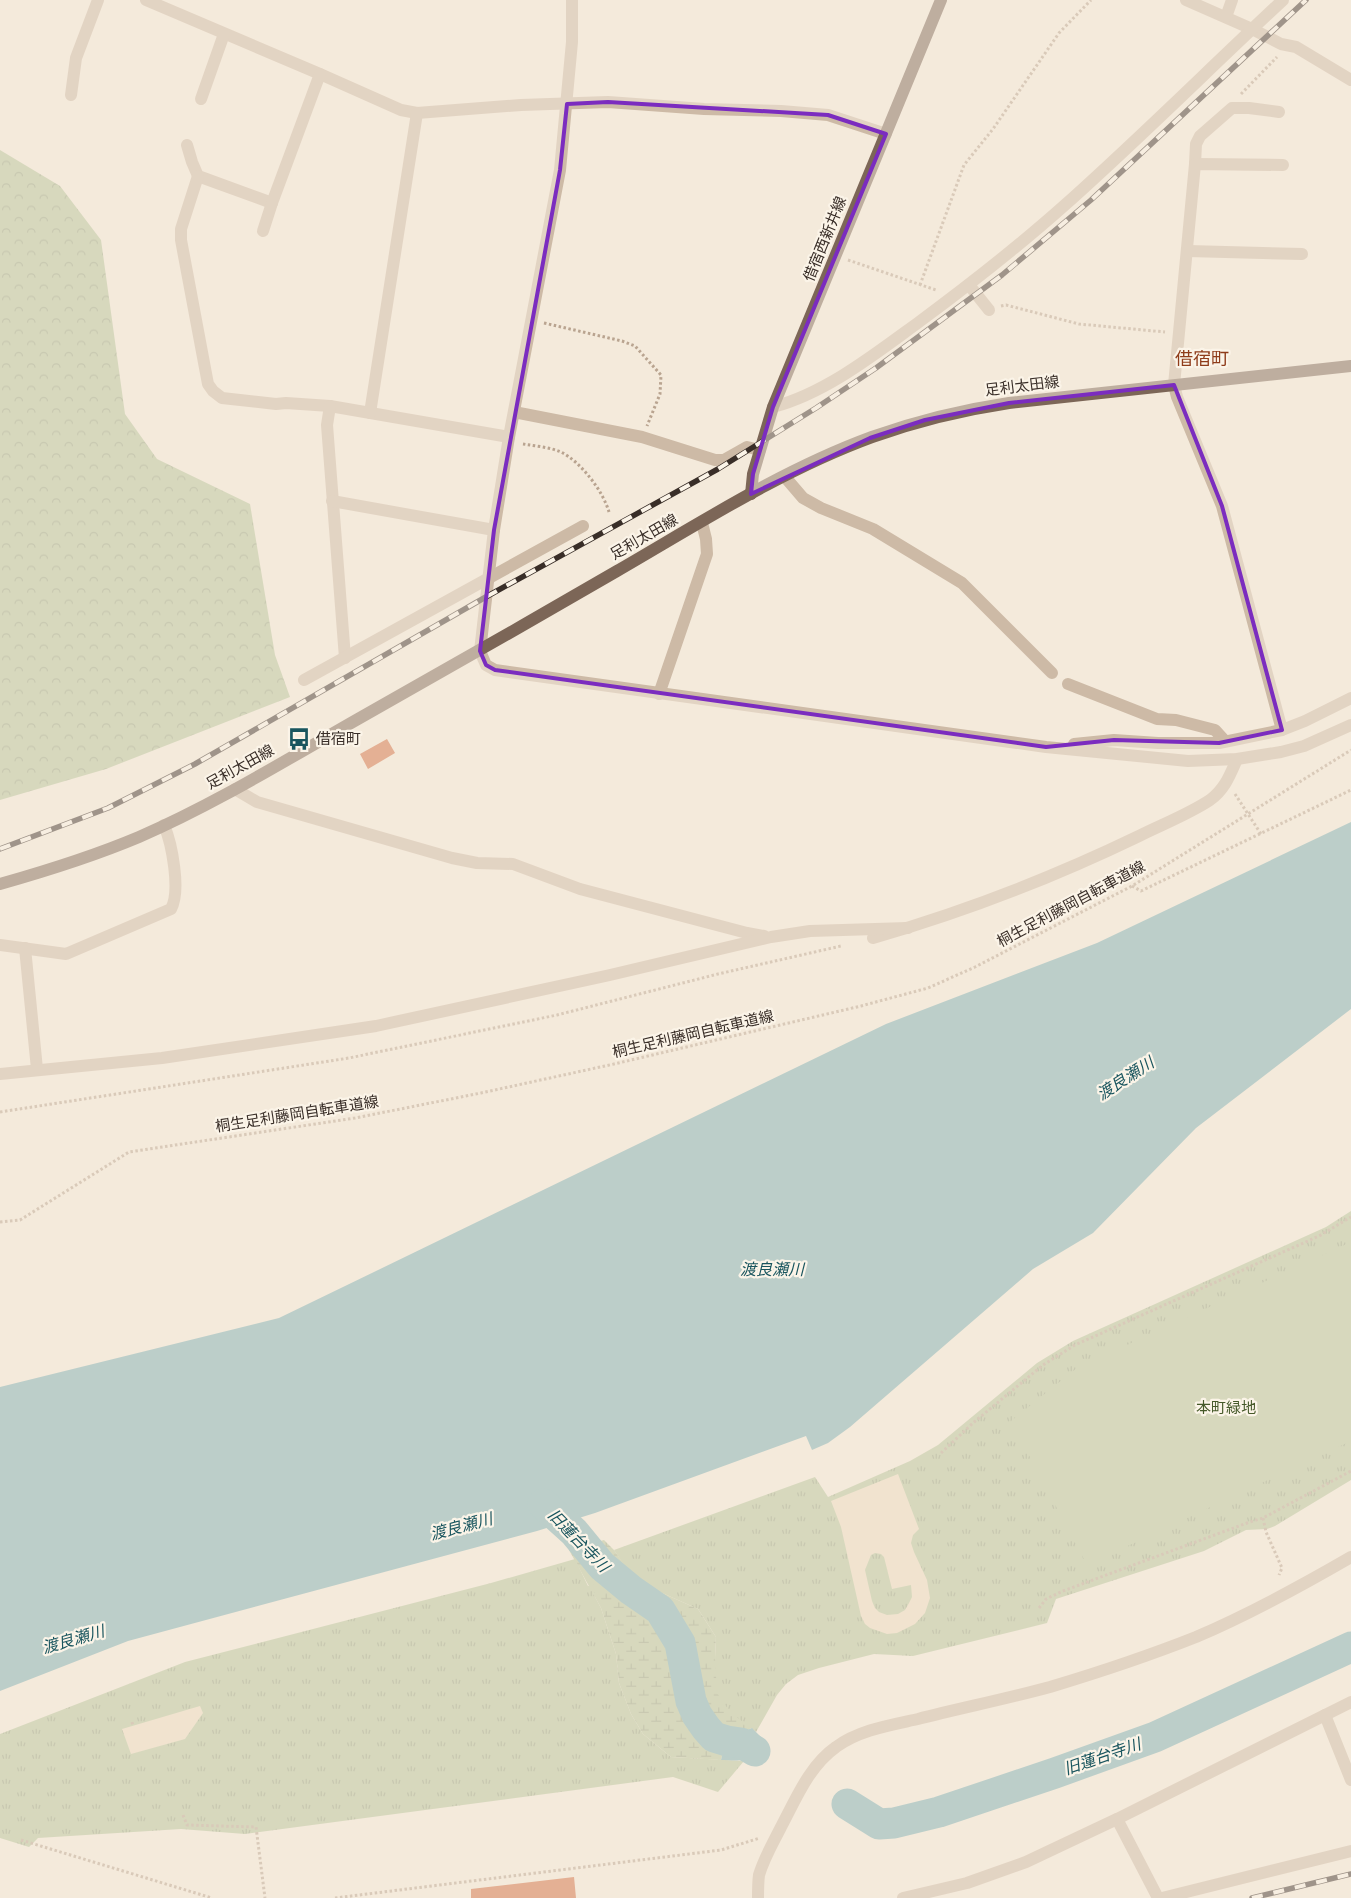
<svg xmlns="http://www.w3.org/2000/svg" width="1351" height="1898" font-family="'Open Sans','Noto Sans JP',sans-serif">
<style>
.forest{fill:url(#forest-crowns)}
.wetland{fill:url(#wetland-marsh)}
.park{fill:url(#park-tufts)}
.pitch{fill:#b4c49a}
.plaza{fill:#eddcc1;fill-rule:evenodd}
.water{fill:#78aeb4}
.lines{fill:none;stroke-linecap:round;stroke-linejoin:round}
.river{stroke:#78aeb4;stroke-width:31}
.building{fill:#d06a3e}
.path{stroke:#b9a490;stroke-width:3;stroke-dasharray:2.5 2.5;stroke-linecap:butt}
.minor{stroke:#cdbaa6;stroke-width:12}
.major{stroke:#7c6657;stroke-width:12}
.rail-casing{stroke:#392e28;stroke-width:5.5}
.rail{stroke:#fbf4e8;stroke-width:4;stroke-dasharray:11;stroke-linecap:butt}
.marked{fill:none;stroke:#7b2cbf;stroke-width:4;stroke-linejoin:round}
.labels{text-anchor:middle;stroke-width:4.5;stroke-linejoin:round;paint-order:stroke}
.street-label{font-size:15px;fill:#392e28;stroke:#fbf4e8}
.poi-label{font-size:15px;fill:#392e28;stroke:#fbf4e8;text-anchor:start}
.park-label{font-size:15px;fill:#455929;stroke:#fbf4e8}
.water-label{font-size:16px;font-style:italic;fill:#19555e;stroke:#fbf4e8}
.quarter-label{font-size:18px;fill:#8f3c1a;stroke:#fbf4e8}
</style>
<defs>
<pattern id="forest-crowns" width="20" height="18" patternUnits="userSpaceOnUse" patternTransform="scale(1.25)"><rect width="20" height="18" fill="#b4c49a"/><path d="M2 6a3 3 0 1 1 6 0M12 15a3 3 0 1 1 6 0" fill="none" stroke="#93a07e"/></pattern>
<pattern id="wetland-marsh" width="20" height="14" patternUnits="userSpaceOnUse" patternTransform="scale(1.25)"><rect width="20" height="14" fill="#b4c49a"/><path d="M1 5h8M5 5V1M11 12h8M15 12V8" fill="none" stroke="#93a07e"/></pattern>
<pattern id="park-tufts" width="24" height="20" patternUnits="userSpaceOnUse" patternTransform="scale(1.25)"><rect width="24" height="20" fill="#b4c49a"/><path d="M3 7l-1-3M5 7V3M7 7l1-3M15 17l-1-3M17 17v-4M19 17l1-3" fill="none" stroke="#93a07e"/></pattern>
</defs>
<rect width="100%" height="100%" fill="#f4eadb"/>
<path class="forest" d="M0,150L60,186L101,240L125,414L157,459L250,504L275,655L290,697L106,769L0,800Z"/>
<path class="wetland" d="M604,1540L614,1550L639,1586L660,1592L698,1609L716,1637L715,1658L752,1728L740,1733L727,1735L721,1760L671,1757L643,1734L631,1714L619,1683L616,1654L601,1608L569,1550Z"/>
<path class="park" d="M1351,1211V1480L1275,1526L1267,1529L1246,1530L1204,1551L1056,1599L1047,1623L913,1656L874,1654L819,1668L798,1675L786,1684L777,1695L756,1732L730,1712L717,1693L715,1658L716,1637L698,1609L660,1592L639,1586L633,1579L593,1593L601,1608L616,1654L619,1683L631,1714L643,1734L671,1757L744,1761L718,1792L673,1777L245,1834L181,1829L38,1838L29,1847L0,1838V1734L185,1662L491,1583L575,1559L588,1586L629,1573L614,1550L815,1477L828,1497L910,1461L938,1445L1037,1363L1073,1341L1326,1227Z"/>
<path class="pitch" d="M1351,1242V1441L1087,1565L1011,1421L1077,1368Z"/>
<g class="plaza">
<path d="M898,1474L919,1529L913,1535L911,1543L914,1552L927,1580L930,1598L925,1613L915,1624L897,1633L887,1634L870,1628L865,1624L861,1616L841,1527L831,1501ZM875,1553L881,1554L884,1557L892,1589L911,1585L912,1597L909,1603L905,1610L898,1614L887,1615L879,1612L875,1608L872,1601L865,1570L871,1555Z"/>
<path d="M200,1706L203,1713L185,1739L131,1754L122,1729Z"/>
</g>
<g class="water">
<path d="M1351,822V1009L1196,1128L1093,1233L1033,1269L850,1427L828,1443L812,1450L806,1436L595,1513L537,1531L128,1641L0,1691V1387L279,1318L886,1024L1097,943Z"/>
<path d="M752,1728L764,1740C748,1762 748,1761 721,1760L727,1735L740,1733Z"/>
</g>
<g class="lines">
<g class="river">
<path d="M543,1504L574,1532L602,1566L631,1590L660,1610L680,1643L691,1701L697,1715L706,1728L714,1737L727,1741L741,1743L755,1751"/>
<path d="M847,1804L879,1824L894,1823L939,1812L1055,1773L1155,1737L1351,1647"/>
</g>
</g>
<g class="building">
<path d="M387,739L395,753L368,769L360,754Z"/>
<path d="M574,1877L576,1898H471V1889Z"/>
</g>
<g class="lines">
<g class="path">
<path d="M1241,94L1277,57"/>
<path d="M848,260L936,290"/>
<path d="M920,285L964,165L993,129L1059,33L1091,0"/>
<path d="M1001,306L1006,305L1079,324L1165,332"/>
<path d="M544,323L622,341L635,346L661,375L660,394L647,426"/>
<path d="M523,444C535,446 549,447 561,452C581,462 603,491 609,512"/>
<path d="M1235,794L1261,834"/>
<path d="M1132,886L1141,891L1351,790"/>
<path d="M0,1112L349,1058L557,1015L718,974L841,946"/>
<path d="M0,1222L20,1220L129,1152L355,1118L481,1093L614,1064L861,1006L928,988L975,967L1132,886L1351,750"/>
<path d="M941,1453L973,1423L1043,1365L1075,1345L1319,1236L1351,1217"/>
<path d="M1263,1518L1266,1532L1282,1568L1279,1575"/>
<path d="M1039,1608L1046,1599L1063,1591L1247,1523L1263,1518L1351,1471"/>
<path d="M132,1722L133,1726"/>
<path d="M183,1815L187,1825L256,1827L265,1898"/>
<path d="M21,1840L212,1898"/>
<path d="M335,1898L721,1850L760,1838"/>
</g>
<g class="minor">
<path d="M146,0L320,74L401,110L417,113L521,105L608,102L704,109L781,111L828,115L886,134"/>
<path d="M572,0V42L560,170L509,437L494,530L480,651L486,665L495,670L1046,747L1188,761L1237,759L1281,752L1304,746L1351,725"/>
<path d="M1186,0L1252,29L1281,44L1296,47L1351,80"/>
<path d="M1226,17L1232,0"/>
<path d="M71,95L76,58L98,0"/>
<path d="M201,99L224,34"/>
<path d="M187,145L192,162L198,176L272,203"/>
<path d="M1195,164L1196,144L1200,136L1232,108H1249L1279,112"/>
<path d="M198,176L181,229V240L208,384L213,391L222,398L276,404L286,403L330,406L509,437"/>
<path d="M263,231L272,203L320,74"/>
<path d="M1188,251L1302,254"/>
<path d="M969,285L989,310"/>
<path d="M330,406L327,425L345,658"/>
<path d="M773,407C826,393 875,354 919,322C969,285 1019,246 1066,204C1140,138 1210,68 1283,0"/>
<path d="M514,412L642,437L715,460H724L747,447L760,450"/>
<path d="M370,413L417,113"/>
<path d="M785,477L803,498L821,508L873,529L962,583L1052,673"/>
<path d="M332,501L494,530"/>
<path d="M304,680L583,526"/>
<path d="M1068,684L1157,719L1176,720L1215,730L1225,741"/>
<path d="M659,694L707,554L706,539L702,523"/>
<path d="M1282,730L1222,506L1177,397L1174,385L1195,164L1283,165"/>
<path d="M1074,744L1114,740L1158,743H1219L1282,730L1305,721L1351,698"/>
<path d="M235,789L257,802L452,858L477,863L513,864L580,889L747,933L764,936"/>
<path d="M873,938C964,912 1054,877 1139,836C1163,824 1189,814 1210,800C1225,789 1230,775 1237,759"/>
<path d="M0,945L66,954L171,909C181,891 172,844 164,825"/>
<path d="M25,948L37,1069"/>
<path d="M0,1074L162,1058L376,1026L610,975L771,937L810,931L908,928"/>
<path d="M1325,1715L1351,1780"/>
<path d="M1117,1819L1158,1898"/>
<path d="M758,1898C758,1890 758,1883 759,1875C764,1858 773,1843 781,1827C796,1799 809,1766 836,1747C859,1730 891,1725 918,1719C961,1708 1006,1699 1050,1687C1100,1672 1148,1656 1196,1637C1250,1614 1301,1586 1351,1557"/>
<path d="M903,1898L967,1883L1026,1862L1117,1819L1351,1702"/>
<path d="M1162,1898L1351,1851"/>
</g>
<g class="major">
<path d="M751,494L753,474L773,407L941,0"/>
<path d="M0,884C46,871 94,856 139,837C215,804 286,760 358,719C445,670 531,621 617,571C700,523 782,470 872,437C917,421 962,410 1009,403L1351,366"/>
</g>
<defs>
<g id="rail">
<path d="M0,849L108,808L195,764L484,598L718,469L816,408L876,368L1002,275L1091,200L1306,0"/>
<path d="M1252,1898L1351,1874"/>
</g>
</defs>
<use href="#rail" class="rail-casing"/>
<use href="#rail" class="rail"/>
</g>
<path d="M0 0H1351V1898H0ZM608,102L828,115L886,134L773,407L753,474L751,494L870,438L925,420L1009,403L1174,385L1222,506L1282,730L1219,743L1114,740L1046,747L495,670L486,665L480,651L494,530L560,170L567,104Z" fill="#f4eadb" fill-opacity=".55" fill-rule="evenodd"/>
<path class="marked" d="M608,102L828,115L886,134L773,407L753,474L751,494L870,438L925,420L1009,403L1174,385L1222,506L1282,730L1219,743L1114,740L1046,747L495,670L486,665L480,651L494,530L560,170L567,104Z"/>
<defs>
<symbol id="bus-bare" viewBox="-9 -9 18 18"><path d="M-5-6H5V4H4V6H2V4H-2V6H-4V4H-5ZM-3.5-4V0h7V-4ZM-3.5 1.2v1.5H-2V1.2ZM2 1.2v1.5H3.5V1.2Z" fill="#19555e" stroke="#fbf4e8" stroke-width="2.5" paint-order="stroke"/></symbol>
</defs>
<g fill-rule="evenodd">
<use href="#bus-bare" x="283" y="723" width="32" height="32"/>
</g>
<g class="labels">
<g class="street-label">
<text transform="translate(825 239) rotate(-68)" y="5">借宿西新井線</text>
<text transform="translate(1022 386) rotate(-7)" y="5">足利太田線</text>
<text transform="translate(644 537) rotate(-30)" y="5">足利太田線</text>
<text transform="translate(240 767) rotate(-29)" y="5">足利太田線</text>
<text transform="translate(1071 904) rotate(-28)" y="5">桐生足利藤岡自転車道線</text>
<text transform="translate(693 1034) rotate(-13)" y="5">桐生足利藤岡自転車道線</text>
<text transform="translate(297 1114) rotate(-9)" y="5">桐生足利藤岡自転車道線</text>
</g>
<g class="poi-label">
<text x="316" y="744">借宿町</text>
</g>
<g class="park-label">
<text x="1226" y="1413">本町緑地</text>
</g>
<g class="water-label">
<text transform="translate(1125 1078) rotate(-33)" y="6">渡良瀬川</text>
<text x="772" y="1275">渡良瀬川</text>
<text transform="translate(461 1526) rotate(-15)" y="6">渡良瀬川</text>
<text transform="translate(579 1540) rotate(46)" y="6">旧蓮台寺川</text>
<text transform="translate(73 1639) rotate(-16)" y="6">渡良瀬川</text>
<text transform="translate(1102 1756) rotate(-19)" y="6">旧蓮台寺川</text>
</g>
<g class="quarter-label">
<text x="1202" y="365">借宿町</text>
</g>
</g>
</svg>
